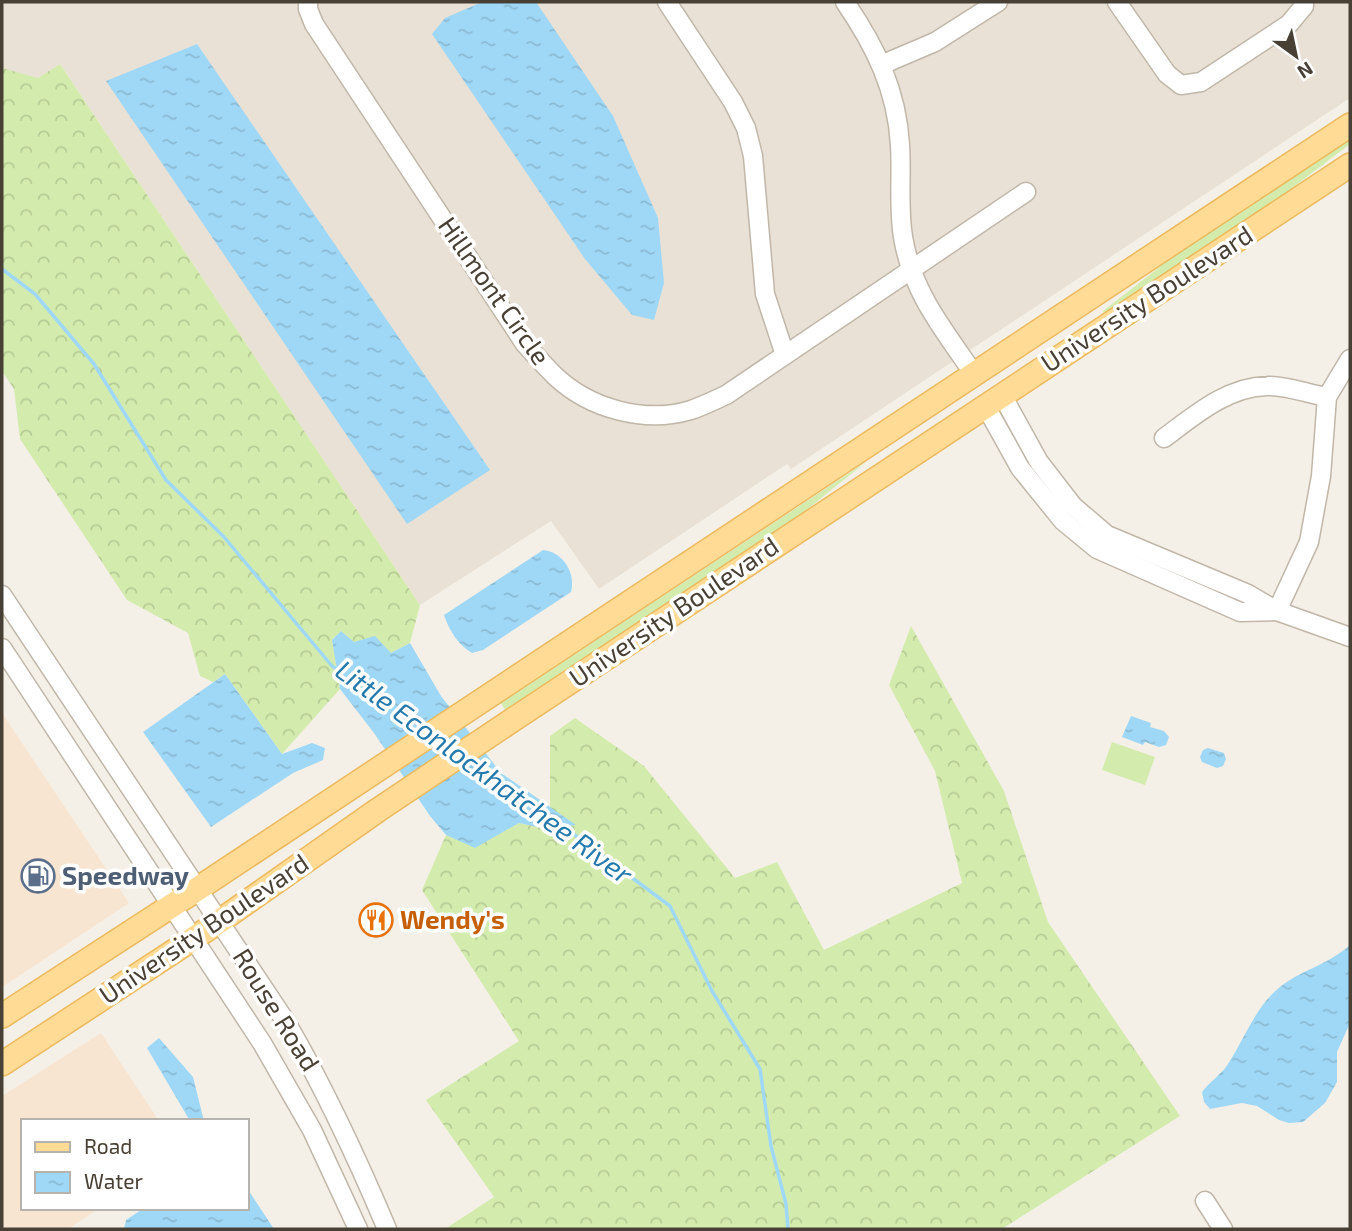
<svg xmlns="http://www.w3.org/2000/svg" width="1352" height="1231" font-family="'Exo 2',sans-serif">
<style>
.residential{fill:#e9e1d5}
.commercial{fill:#f8e5d1}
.grass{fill:#d3ecad}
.forest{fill:url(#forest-crowns)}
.water{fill:url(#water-ripples)}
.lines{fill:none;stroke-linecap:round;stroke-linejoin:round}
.stream{stroke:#9fd8f6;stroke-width:3.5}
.minor-casing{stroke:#c1b7a9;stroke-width:21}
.major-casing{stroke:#edb95d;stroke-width:26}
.minor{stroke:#fff;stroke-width:18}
.major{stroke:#ffdb96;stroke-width:23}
.labels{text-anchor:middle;stroke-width:7;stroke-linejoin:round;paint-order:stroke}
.street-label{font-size:26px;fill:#484035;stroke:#fff}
.service-label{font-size:26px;font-weight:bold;fill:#4e5e75;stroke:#fff;text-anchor:start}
.food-label{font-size:26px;font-weight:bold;fill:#c56008;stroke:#fff;text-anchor:start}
.water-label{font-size:28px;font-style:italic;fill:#247aac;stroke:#fff}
</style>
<defs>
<pattern id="forest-crowns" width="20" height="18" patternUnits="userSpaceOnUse" patternTransform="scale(1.75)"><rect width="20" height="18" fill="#d3ecad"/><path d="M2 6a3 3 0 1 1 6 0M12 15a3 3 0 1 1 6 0" fill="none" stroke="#b7cb95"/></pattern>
<pattern id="water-ripples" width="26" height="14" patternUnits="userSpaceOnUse" patternTransform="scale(1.75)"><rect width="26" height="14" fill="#9fd8f6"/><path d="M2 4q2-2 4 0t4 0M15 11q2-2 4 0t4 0" fill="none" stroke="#8abad4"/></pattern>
</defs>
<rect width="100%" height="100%" fill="#f5f0e7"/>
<path class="residential" d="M2,2H1350V98L791,469L787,464L599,589L551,521L420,605L60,64L2,102Z"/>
<g class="commercial">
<path d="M2,713L129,903L2,987Z"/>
<path d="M101,1033L159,1121H23V1208H100L68,1229H2V1096Z"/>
</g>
<g class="grass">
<path d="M1350,140V144L1283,195L1104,313L1103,311L1170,259Z"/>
<path d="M866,462L795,519L505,710L501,703Z"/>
<path d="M1112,742L1155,757L1145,785L1102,770Z"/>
</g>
<g class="forest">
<path d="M60,64L420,605L410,643L391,653L354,642L341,631L332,640L340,689L282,754L225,674L213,682L200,676L188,633L127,600L20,439L14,389L2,371V68L38,78Z"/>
<path d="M911,626L1004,791L1048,922L1180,1116L1002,1229H445L494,1197L426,1100L519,1041L422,890L446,835L475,847L519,823L547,829L575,825L550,808V736L575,718L644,766L735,878L777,862L824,950L962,883L935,771L889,685Z"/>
</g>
<g class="water">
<path d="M482,2H536L613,116L658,218L664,283L654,320L632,315L585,259L432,34L445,18Z"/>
<path d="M197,44L490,470L407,524L106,81Z"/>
<path d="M543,550C563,552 576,573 571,592L483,650L472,653C458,645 449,630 444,615Z"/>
<path d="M341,631L354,642L375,636L391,653L410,643L441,696L501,773L576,825L547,829L519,823L475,848L446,835L430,816L374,733L340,689L332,640Z"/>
<path d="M225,674L282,754L312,743L325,748L323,760L293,773L211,827L143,732Z"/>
<path d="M1131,716L1151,723L1150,727L1164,731L1169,737L1166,745L1159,747L1145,742L1143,745L1122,737Z"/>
<path d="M1208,748L1224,753L1226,759L1223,766L1217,768L1202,762L1200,757L1203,750Z"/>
<path d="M1350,945V1023L1337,1052V1082L1325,1103L1303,1122L1289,1123L1279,1120L1257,1106L1242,1103L1210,1109L1204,1102L1202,1092C1209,1082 1221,1075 1228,1064C1245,1038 1255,1007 1280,987C1301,970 1328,965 1350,945Z"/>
<path d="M159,1038L193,1077L204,1121H190L147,1048Z"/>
<path d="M247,1188L274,1229H124L126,1220L144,1208H247Z"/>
</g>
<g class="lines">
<g class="stream">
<path d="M2,269L35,294L94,364L166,480L224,537L332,666L341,672"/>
<path d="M560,824L670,906L712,991L760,1069L771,1146L786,1204L788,1229"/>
</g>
<defs>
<g id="minor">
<path d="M308,2V9L314,24L525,344C535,355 545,366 555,376C590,409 645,424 691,410C703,406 715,400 726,395L1026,192"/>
<path d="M667,2L733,102L746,128L753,156L765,294L785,355"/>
<path d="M845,2C875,46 897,90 900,145C902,175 898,207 903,237C912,292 943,329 974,374"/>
<path d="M1117,2L1167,74L1181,85L1201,82L1289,24L1304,6V2"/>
<path d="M881,65L935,42L998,2"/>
<path d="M1002,395L1039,462L1073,506L1107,535L1248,594L1277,611L1350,637"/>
<path d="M985,405L1020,468L1063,521L1097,549L1240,612L1277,611"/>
<path d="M1164,438C1195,415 1227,387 1267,386C1286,385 1308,394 1327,397"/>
<path d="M2,595L286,1022C325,1089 357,1158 387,1229"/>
<path d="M1277,611L1309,542L1321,476L1327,397L1350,359"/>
<path d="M2,648L262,1043L312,1130L358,1229"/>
<path d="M1205,1201L1223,1229"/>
</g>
<g id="major">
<path d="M2,1016L199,888L1350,125"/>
<path d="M2,1064L220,921L378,810L511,721L1350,165"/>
</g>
</defs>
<use href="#minor" class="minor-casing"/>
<use href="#major" class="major-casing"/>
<use href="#minor" class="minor"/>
<use href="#major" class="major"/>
</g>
<defs>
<symbol id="fuel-ring" viewBox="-11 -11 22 22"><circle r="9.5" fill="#fff" stroke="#5c6f8a" stroke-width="1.5"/><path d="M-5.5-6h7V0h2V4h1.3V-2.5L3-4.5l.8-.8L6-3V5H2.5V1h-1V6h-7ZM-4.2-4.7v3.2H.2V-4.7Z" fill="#5c6f8a"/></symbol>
<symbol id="restaurant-ring" viewBox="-11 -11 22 22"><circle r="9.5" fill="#fff" stroke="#e8710a" stroke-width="1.5"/><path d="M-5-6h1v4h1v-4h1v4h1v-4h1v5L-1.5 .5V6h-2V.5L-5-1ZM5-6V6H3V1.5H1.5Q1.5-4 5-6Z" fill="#e8710a"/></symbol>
</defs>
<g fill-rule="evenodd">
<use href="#fuel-ring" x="19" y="857" width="38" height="38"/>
<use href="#restaurant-ring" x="357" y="901" width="38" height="38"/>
</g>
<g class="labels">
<g class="street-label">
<text transform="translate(494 291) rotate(55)" y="9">Hillmont Circle</text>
<text transform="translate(1147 299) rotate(-33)" y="9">University Boulevard</text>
<text transform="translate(674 612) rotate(-34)" y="9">University Boulevard</text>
<text transform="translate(204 929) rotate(-34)" y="9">University Boulevard</text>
<text transform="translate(276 1010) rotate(58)" y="9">Rouse Road</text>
</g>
<g class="service-label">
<text x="62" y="885">Speedway</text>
</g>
<g class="food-label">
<text x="400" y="929">Wendy's</text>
</g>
<g class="water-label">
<text transform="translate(484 772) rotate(36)" y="10">Little Econlockhatchee River</text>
</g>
</g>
<rect width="1352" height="1231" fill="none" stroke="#484035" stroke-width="7"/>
<rect x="21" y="1119" width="228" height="91" fill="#ffffff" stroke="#b6b3ae" stroke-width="2"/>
<rect x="35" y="1142" width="35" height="10" fill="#ffdb96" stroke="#b6b3ae" stroke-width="2"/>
<text x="84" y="1154" font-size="21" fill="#484035">Road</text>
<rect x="35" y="1172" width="35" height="21" fill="url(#water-ripples)" stroke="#b6b3ae" stroke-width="2"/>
<text x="84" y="1189" font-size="21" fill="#484035">Water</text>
<g transform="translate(1296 56) rotate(147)" stroke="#ffffff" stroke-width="5" paint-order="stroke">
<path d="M0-5L12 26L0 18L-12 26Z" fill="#484035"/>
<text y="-10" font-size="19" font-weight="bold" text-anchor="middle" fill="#484035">N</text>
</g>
</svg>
